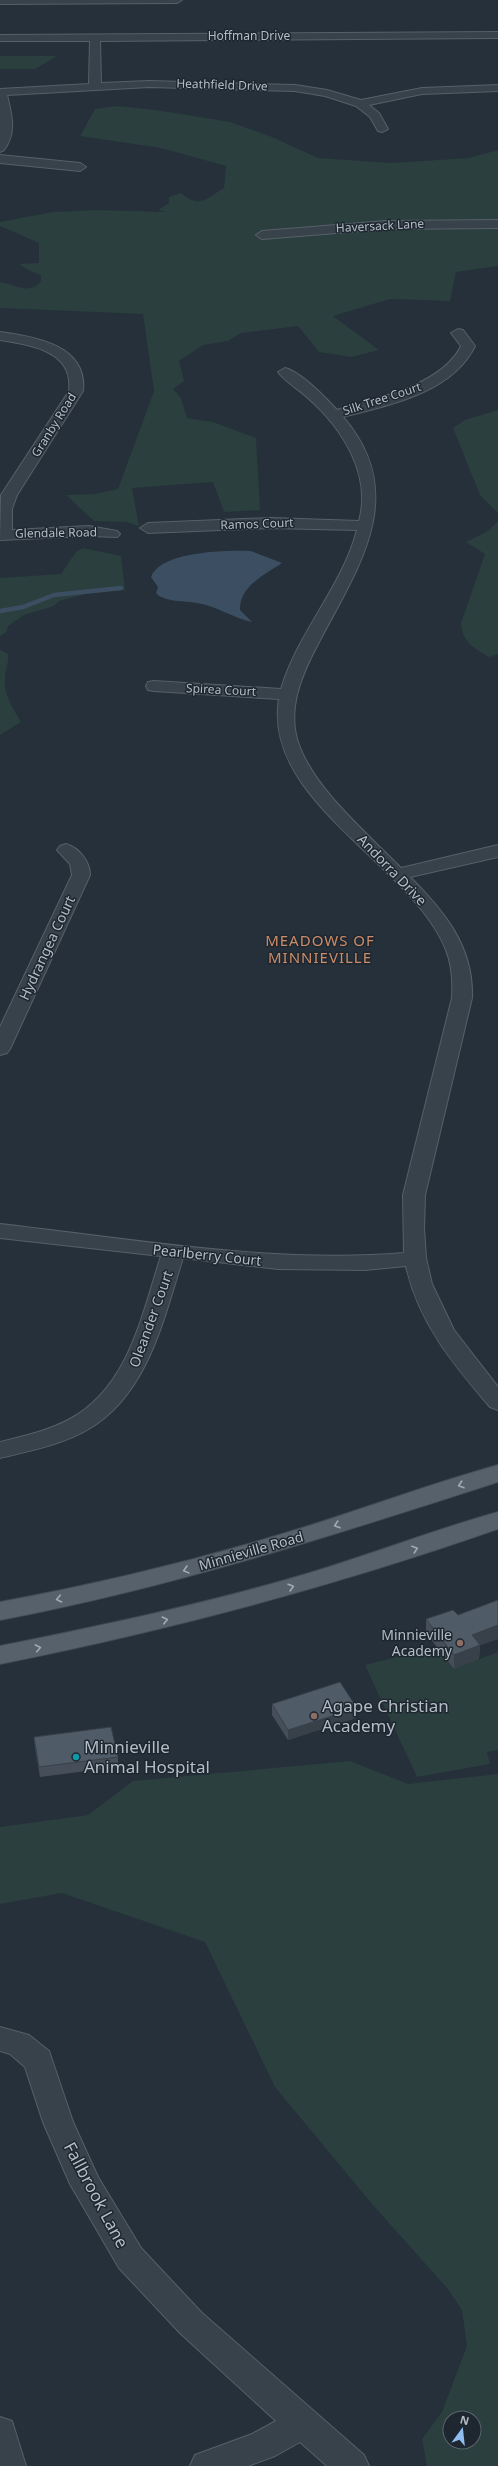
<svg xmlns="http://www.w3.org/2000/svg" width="498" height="2466" font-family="'Noto Sans',sans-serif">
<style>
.green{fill:#2a3f3e;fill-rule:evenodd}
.water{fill:#3c4f62}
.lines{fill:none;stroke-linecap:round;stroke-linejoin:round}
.stream{stroke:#3c4f62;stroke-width:4.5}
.minor-casing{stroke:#576069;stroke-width:2}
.primary-casing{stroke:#424b54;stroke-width:2}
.minor{fill:#38424b;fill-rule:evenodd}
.primary{fill:#56616b;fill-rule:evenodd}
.wall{fill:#454e59}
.shaded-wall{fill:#384049}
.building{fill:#505b68;stroke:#384049}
.oneway{stroke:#a1abb4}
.education-dot{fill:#8d6e63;stroke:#1e2730;stroke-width:1.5}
.culture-dot{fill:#0f9aa8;stroke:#1e2730;stroke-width:1.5}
.labels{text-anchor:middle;stroke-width:3;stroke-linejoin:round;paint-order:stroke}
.far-street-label{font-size:12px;fill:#b4bdc6;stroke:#1e2730}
.street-label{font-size:14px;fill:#b4bdc6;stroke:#1e2730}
.poi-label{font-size:14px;fill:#b4bdc6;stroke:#1e2730;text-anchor:end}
.neighbourhood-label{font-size:15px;letter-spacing:1px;fill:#cc8c69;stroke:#1e2730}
.near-poi-label{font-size:17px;fill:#b4bdc6;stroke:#1e2730;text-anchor:start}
.near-street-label{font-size:17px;fill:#b4bdc6;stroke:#1e2730}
</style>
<rect width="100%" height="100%" fill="#25303a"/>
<g class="green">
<path d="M0,56H57L35,69H0Z"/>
<path d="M117,106L156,110L230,122L272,137L318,158L391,163L469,158L498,150V266L456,272L450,301L390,299L333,316L379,350L351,357L319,352L298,326L241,333L228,341L203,345L179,361L184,381L173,389L181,398L187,418L213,422L256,438L260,510L224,512L213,482L132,488L139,526L126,522L94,521L66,495L95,494L118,489L154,391L143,314L0,308V282C14,284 30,296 41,281V275L28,270L19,264L39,263V243L0,226V222L53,212L97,210L167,212L158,210L169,203V197L181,193C200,209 205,199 224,188L226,166L161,148L80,136L95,109Z"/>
<path d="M498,410V513L480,495L453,428L465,420Z"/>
<path d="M498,521V654L489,657C474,648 462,642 461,623L485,554L466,542L488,531Z"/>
<path d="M83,548L121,556L125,590L89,593L59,601L54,606L24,615L8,626L6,632L0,636V578L61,574L76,552Z"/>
<path d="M0,650L8,654C9,663 5,670 5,679C3,694 14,710 21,722L0,735Z"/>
<path d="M437,1647L454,1669L498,1652V1750L487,1752L490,1764L417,1777L365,1665Z"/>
<path d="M350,1761L408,1784L498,1774V2466H427L422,2439L442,2412L467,2346L462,2310L447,2288L372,2204L275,2087L205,1942L62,1893L0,1904V1827L88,1815L133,1781ZM450,2418H474V2442H450Z"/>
</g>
<path class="water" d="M251,551L282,563C266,574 239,586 240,610L252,622C233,618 217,606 197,603C186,601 163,602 156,593L158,587L151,577C160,551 228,550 251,551Z"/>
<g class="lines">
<path class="stream" d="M0,611L23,607L54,595L121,588"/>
<defs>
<g id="minor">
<path d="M0,0H182L177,3L0,4Z"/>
<path d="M498,32V38L100,41L101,83L149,81L295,85L327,90L361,100L422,88L498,85V91L422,94L369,105L379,113L388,129L382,132L378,131L370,117L356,106L325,96L295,91L149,87L7,95C12,116 17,132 4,150L0,152V89L89,84L90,41H0V35Z"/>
<path d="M0,155L80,163L86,167L80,171L0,163Z"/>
<path d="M498,220V228L386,229L262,239L256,235L262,231L386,221Z"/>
<path d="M458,329L463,330L475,346C452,393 389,405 343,417C411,495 357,569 318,644C302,674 287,708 298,742C313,788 367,833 401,868L498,845V857L410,877C444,911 474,947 472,998L425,1195L424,1228L426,1258L432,1284L454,1330L498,1387V1410L490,1407C454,1365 418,1322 406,1266L365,1270L278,1269L183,1258C163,1320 148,1395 87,1430C61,1445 29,1451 0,1458V1442C24,1436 48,1431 70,1419C129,1387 142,1314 161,1256L0,1238V1224C133,1239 271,1264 404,1253L403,1195L452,998C453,982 452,965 446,950C413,865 262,801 279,699L154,691L148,690L146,686L148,682L154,681L281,689C298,632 342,587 357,530L271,528L148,533L140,528L148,523L271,518L359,521C372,474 342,428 308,398C299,389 285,382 278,372L285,368C301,372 325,397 337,410C376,399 442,385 461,346L451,333Z"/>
<path d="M0,332C35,337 88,345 83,391L17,495L12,509V530L89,526L117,531L120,534L117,537L89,536L0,540L1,495L69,391C74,351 31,345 0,340Z"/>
<path d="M66,844C79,848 90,861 90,875L10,1049L7,1053L0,1055V1027L72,875L70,864L57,850L60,846Z"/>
<path d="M0,2027L29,2035L49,2051L73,2122L98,2177L141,2248L202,2313L364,2455L369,2466H327L300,2442L275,2456L248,2466H190L195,2455L252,2434L276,2421L180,2333L119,2268L70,2184L43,2122L25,2067L10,2054L0,2051Z"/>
<path d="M0,2417L12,2421L26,2466H0Z"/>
</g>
<g id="primary">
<path d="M498,1465V1482C334,1535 170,1588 0,1620V1602C103,1583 205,1558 305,1527C369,1507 433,1483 498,1465Z"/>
<path d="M498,1512V1529C335,1586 170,1630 0,1664V1646C103,1625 205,1604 306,1574C370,1555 433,1530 498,1512Z"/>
</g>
</defs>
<use href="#minor" class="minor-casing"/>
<use href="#primary" class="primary-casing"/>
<use href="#minor" class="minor"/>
<use href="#primary" class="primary"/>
</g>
<g class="wall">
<path d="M498,1600V1639L480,1645L479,1659L454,1669L426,1633V1619L458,1615Z"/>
<path d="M272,1704L356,1718L288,1740L272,1715Z"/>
<path d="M34,1737L118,1757V1767L40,1777L35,1748Z"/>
</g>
<g class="shaded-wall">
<path d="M498,1625V1639L480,1645L479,1659L454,1669V1655L472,1635Z"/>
<path d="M357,1708L356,1718L288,1740V1730Z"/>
</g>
<g class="building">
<path d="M498,1600V1625L472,1635L480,1645L454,1655L426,1619L453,1610L458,1615Z"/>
<path d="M340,1682L357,1708L288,1730L272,1704Z"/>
<path d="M111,1727L118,1757L39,1767L34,1737Z"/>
</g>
<defs><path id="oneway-chevron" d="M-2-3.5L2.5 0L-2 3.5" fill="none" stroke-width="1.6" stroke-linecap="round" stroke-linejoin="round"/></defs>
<g class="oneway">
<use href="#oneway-chevron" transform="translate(461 1485) rotate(162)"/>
<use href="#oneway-chevron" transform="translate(337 1525) rotate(162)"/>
<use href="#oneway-chevron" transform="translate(415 1549) rotate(-19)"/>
<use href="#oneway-chevron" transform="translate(186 1570) rotate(165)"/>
<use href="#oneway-chevron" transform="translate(291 1587) rotate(-16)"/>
<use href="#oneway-chevron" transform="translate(59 1599) rotate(168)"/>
<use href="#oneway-chevron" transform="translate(165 1620) rotate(-13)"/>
<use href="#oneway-chevron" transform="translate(38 1648) rotate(-11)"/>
</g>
<g class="education-dot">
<circle cx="460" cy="1643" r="4"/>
<circle cx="314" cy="1716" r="4"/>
</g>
<circle class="culture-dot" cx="76" cy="1757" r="4"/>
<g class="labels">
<g class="far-street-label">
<text x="249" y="40">Hoffman Drive</text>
<text transform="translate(222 85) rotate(2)" y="4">Heathfield Drive</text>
<text transform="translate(380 226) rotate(-3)" y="4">Haversack Lane</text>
<text transform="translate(382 399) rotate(-18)" y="4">Silk Tree Court</text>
<text transform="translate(54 425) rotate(-58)" y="4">Granby Road</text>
<text transform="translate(257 524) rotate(-2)" y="4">Ramos Court</text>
<text transform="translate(56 533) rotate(-1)" y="4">Glendale Road</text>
<text transform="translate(221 690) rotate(3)" y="4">Spirea Court</text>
</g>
<g class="street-label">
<text transform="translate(392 870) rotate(46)" y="5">Andorra Drive</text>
<text transform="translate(47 948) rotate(-65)" y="5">Hydrangea Court</text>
<text transform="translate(207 1255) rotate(6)" y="5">Pearlberry Court</text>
<text transform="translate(151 1319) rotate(-70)" y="5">Oleander Court</text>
<text transform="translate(251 1551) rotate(-16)" y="5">Minnieville Road</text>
</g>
<g class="poi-label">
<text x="452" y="1640">Minnieville<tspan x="452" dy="16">Academy</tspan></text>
</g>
<g class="neighbourhood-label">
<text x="320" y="946">MEADOWS OF<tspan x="320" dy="17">MINNIEVILLE</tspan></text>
</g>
<g class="near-poi-label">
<text x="322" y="1712">Agape Christian<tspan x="322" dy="20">Academy</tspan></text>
<text x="84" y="1753">Minnieville<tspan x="84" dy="20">Animal Hospital</tspan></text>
</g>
<g class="near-street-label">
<text transform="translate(96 2195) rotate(62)" y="6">Fallbrook Lane</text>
</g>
</g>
<g transform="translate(462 2430) rotate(15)"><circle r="19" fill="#1e2730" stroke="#5a636c"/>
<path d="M0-3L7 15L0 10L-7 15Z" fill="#90bdf0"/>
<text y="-6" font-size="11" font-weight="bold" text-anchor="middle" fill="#b4bdc6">N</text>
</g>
</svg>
